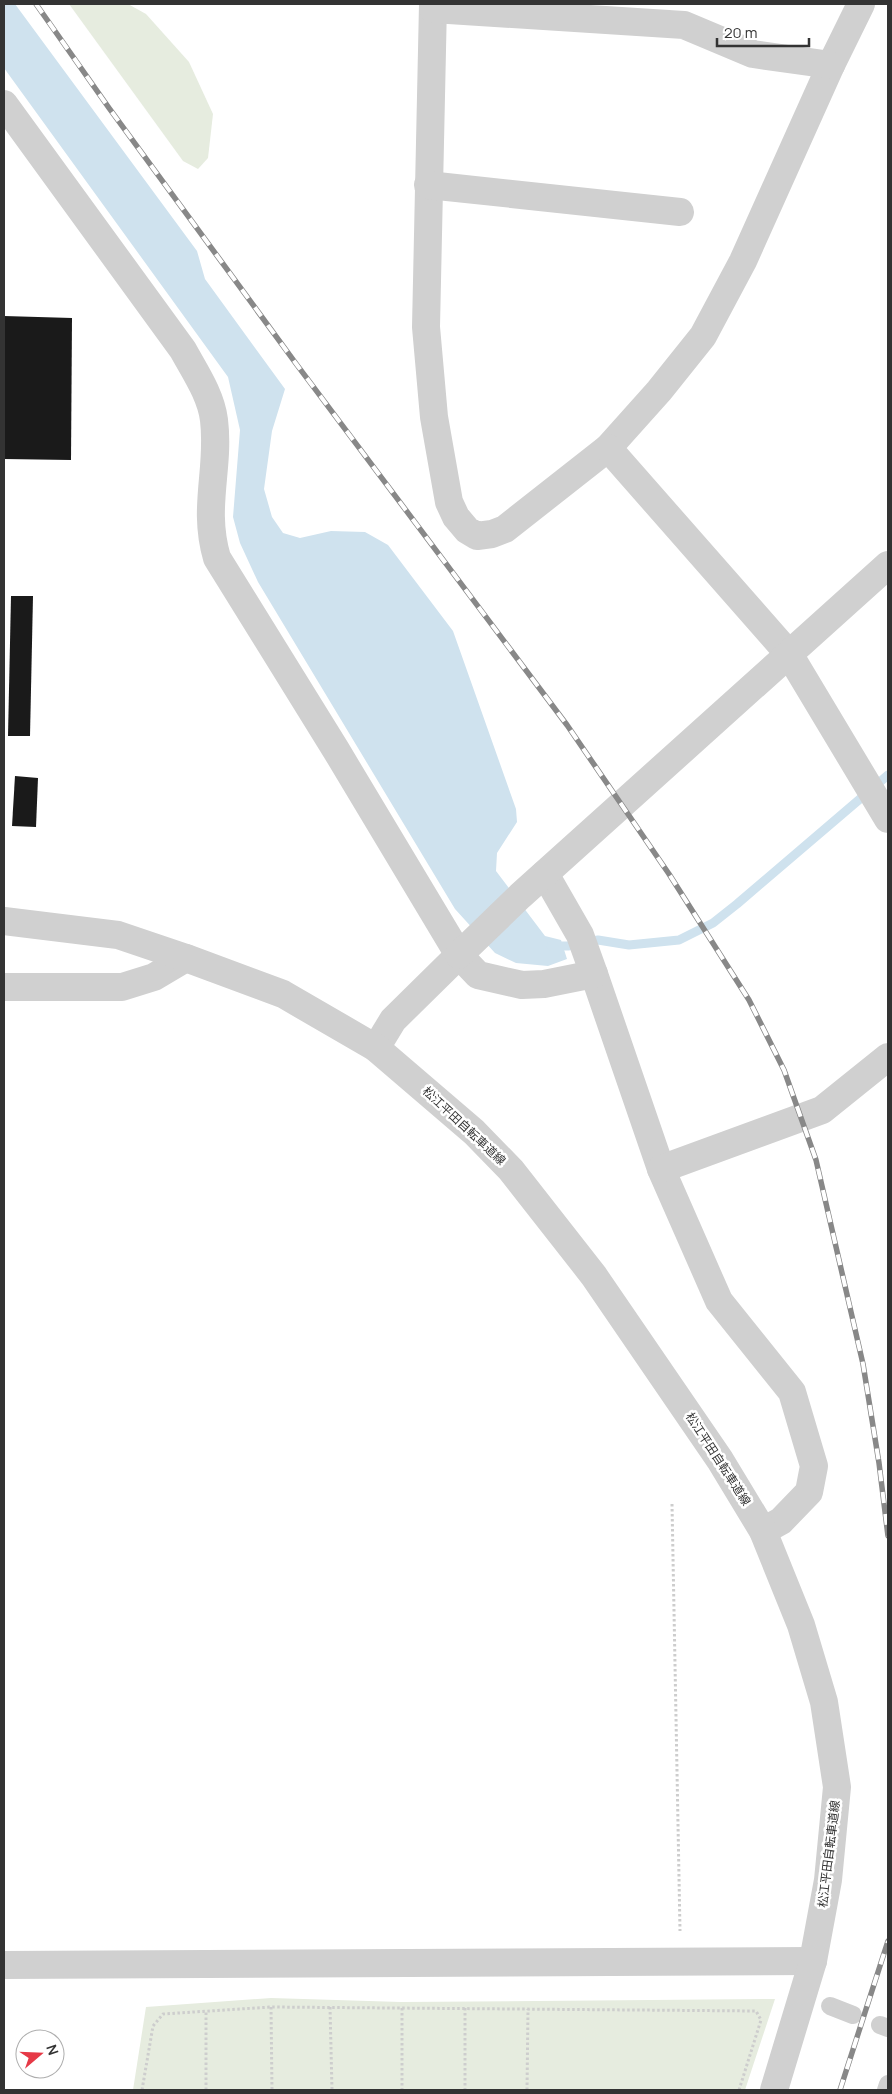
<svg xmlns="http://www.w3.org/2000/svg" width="892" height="2094" font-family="Manrope,'Noto Sans JP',sans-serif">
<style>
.green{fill:#e6ecdf}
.water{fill:#cfe2ee}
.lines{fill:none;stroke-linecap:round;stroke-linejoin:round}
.stream{stroke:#cfe2ee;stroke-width:9}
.building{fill:#1a1a1a}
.path{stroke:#cdcdcd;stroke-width:3;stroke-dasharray:2.5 2.5;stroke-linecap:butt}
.service{stroke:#d0d0d0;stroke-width:18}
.minor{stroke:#d0d0d0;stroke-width:28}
.tertiary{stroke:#d0d0d0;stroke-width:28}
.rail-casing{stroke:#888;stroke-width:5.5}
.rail{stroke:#fff;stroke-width:4;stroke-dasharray:11;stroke-linecap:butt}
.labels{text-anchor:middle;stroke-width:5;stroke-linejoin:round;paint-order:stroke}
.street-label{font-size:12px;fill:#333;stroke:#fff}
</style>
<rect width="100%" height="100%" fill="#fff"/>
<g class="green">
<path d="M69,4H128L146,14L189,62L213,114L208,158L198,169L183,161Z"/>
<path d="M271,1998L401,2002L775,1999L745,2090H133L146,2007Z"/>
</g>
<path class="water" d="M4,4H15L197,251L205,279L285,389L272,431L264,489L272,517L283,533L300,538L331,531L365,532L388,545L453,631L516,809L517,822L497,853L496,871L545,936L561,940L567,959L548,966L516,963L495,953L455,909L258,582L240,543L233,517L240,430L228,377L4,68Z"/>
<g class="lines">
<path class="stream" d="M551,946H568L598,940L629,945L679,940L713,923L737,904L888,775"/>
</g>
<g class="building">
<path d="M4,316L72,318L71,460L4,459Z"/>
<path d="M11,596H33L30,736H8Z"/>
<path d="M15,776L38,778L36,827L12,826Z"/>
</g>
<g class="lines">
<g class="path">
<path d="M672,1504L680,1931"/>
<path d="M271,2007L272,2090"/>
<path d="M330,2007L332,2090"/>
<path d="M402,2008V2090"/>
<path d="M465,2008V2090"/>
<path d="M142,2090L153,2026L163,2014L271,2007L756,2011L761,2020L739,2090"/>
<path d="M206,2090V2011"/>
<path d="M527,2090L528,2009"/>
</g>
<g class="service">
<path d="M830,2006L853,2015"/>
<path d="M880,2025L888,2028"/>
<path d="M886,2090L888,2084"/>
</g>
<g class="minor">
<path d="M433,4L426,327L434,417L449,502L456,517L467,530L477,536L492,534L505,529L608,448L659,391L703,336L743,261L831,65L861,4"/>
<path d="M433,9L684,25L753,54L831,65"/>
<path d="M4,104L183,350C195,372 211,395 214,420C220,469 202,507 217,558L336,750L459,955L478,975L522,985L544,984L594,974L661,1169L719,1301L792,1392L814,1466L809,1492L781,1521L763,1531"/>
<path d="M428,185L680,212"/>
<path d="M608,448L789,654L888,819"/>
<path d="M545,874L580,935L594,974"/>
<path d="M4,987H122L154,977L186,958"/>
<path d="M376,1048L393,1020L459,955"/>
<path d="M661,1169L822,1110L888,1057"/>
<path d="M4,1965L813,1961"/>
</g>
<g class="tertiary">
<path d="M4,921L118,935L186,958L283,994L376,1048L474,1132L511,1170L594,1276L720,1460L763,1531L801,1625L824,1702L837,1787L828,1880L813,1961L774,2090"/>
<path d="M459,955L520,896L888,565"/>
</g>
<defs>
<g id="rail">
<path d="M36,4L109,108L297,365L567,725L669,874L749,1000L784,1070L816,1160L863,1364L879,1463L888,1536"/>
<path d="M840,2090L888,1941"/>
</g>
</defs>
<use href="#rail" class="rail-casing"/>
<use href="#rail" class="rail"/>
</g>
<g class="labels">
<g class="street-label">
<text transform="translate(464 1126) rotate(43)" y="4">松江平田自転車道線</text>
<text transform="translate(718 1459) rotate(57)" y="4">松江平田自転車道線</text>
<text transform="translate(829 1854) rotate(-83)" y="4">松江平田自転車道線</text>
</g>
</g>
<rect width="892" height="2094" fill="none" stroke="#333333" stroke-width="10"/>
<g transform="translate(40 2054) rotate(71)"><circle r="24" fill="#ffffff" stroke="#adadad"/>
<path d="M0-4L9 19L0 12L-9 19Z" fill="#e63946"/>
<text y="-8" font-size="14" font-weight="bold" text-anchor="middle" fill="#333333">N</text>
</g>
<path d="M717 38v8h92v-8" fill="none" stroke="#333333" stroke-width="2.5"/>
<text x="724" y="38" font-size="15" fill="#333333" stroke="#ffffff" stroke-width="4" paint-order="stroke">20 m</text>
</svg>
